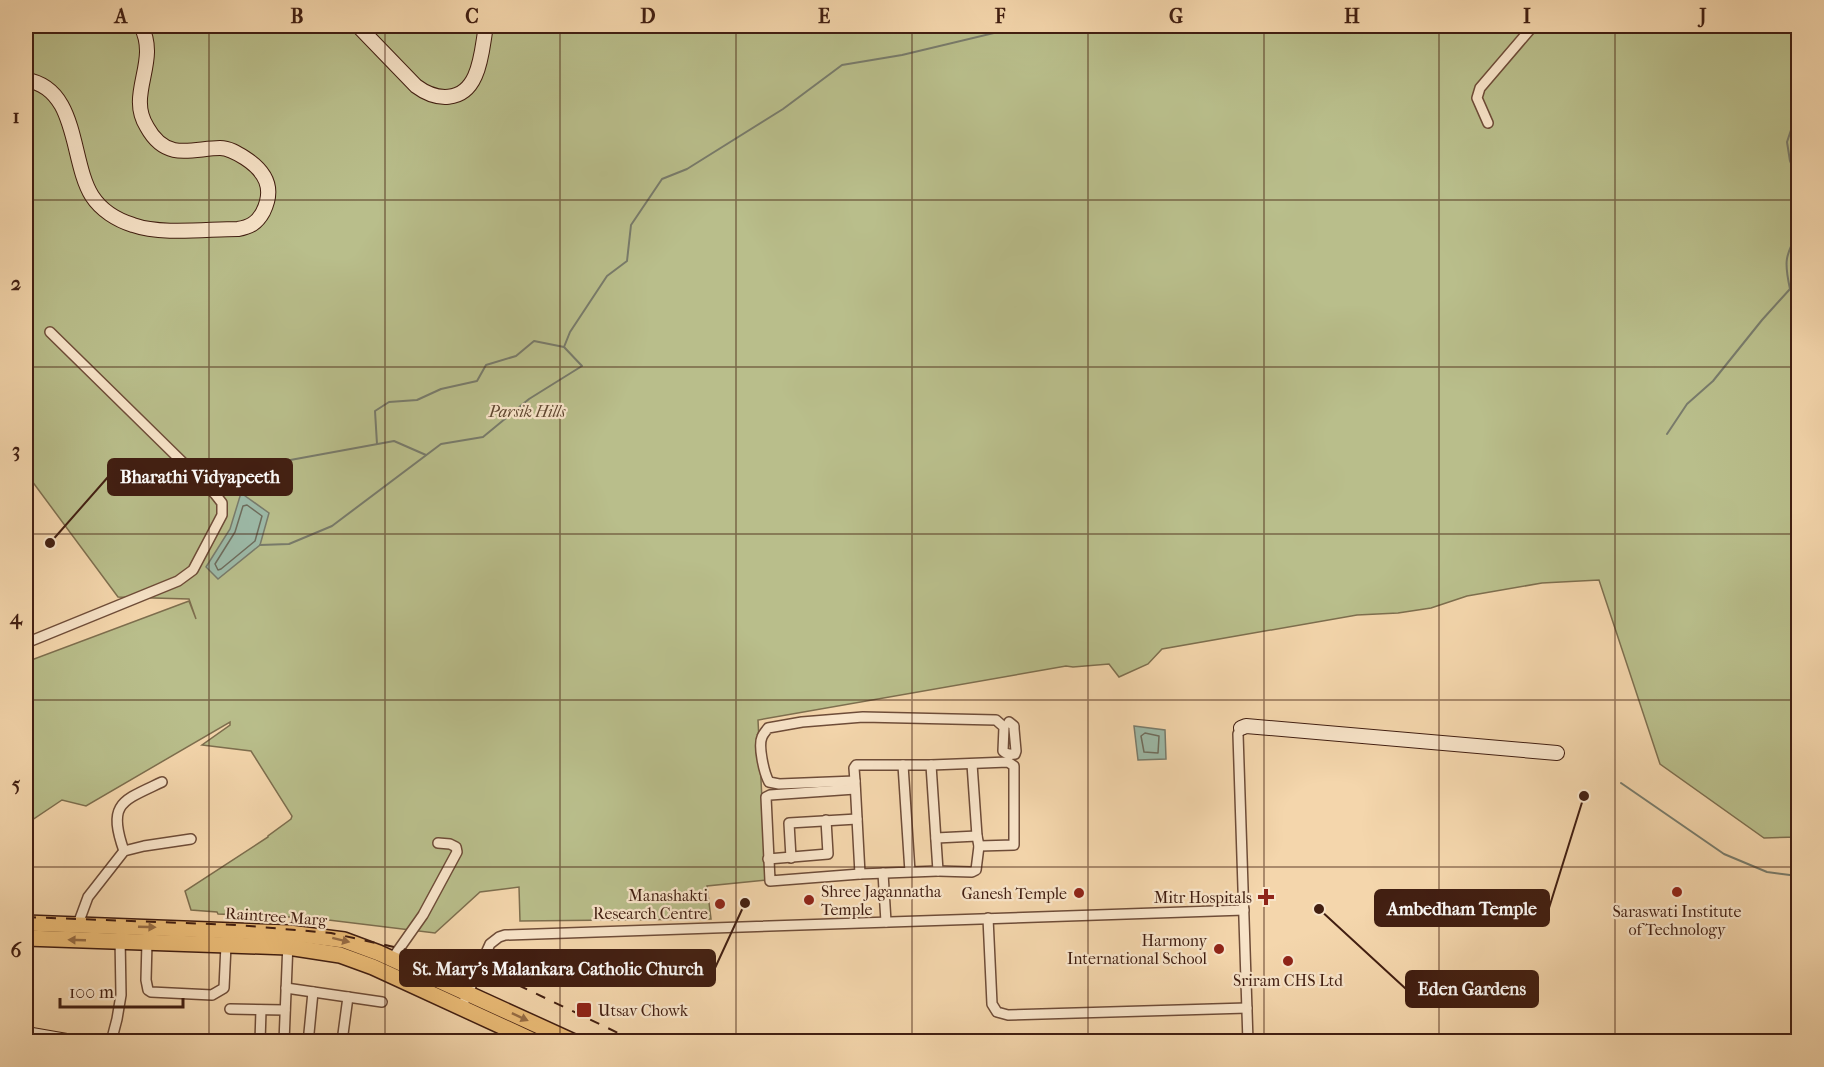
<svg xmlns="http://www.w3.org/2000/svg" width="1824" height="1067" font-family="'IM FELL French Canon',serif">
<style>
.green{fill:#b9be8b;stroke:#7d6e4e;stroke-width:1.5}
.water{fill:#9cb9a7;stroke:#787b6b;stroke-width:1.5}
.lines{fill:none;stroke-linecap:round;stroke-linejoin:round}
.shore{stroke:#6e6c5c;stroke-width:1.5}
.stream{stroke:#787b6b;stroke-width:2}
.street-casing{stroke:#6e4c38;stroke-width:12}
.secondary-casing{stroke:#411e11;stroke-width:16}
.primary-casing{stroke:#411e11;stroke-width:18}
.street{stroke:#f8e4c9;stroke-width:9}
.secondary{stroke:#f8e4c9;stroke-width:14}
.primary{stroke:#eabb76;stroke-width:15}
.rail{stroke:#411e11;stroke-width:2;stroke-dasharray:10 10;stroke-linecap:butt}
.oneway{fill:#966c44}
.grid{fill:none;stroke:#411e11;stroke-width:1.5;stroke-opacity:0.55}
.poi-dot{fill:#8f2418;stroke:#f8e4c9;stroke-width:2}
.labels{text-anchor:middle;stroke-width:4.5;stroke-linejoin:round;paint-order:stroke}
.park-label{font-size:16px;font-style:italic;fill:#5f4630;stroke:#f8e4c9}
.poi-label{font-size:16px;fill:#411e11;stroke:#f8e4c9;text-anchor:end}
.street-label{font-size:16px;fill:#411e11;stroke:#f8e4c9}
.leader{fill:none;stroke:#411e11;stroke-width:2}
.callout-dot{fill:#411e11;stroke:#f8e4c9;stroke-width:2}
.callout{fill:#411e11;stroke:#411e11;stroke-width:2}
.callout-label{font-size:18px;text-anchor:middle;font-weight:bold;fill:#fff}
.neatline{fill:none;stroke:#411e11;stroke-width:2}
.grid-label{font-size:20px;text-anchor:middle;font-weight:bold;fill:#411e11}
</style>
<rect width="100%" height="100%" fill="#f4d6ac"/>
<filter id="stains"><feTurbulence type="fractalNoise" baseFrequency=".00333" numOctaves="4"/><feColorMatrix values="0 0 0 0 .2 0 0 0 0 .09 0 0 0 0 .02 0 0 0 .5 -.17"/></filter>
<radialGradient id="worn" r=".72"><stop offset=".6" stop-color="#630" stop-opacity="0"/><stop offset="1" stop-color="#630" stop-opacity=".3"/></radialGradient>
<path class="green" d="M26,26H1798V837L1764,838L1660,764L1599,580L1542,583L1467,596L1431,608L1398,613L1357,615L1162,649L1148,664L1119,677L1109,664L1073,667L1066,666L758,720L766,880L707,886L711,919L520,921L519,887L480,892L435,933L312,918L218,914L217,912L191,910L185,891L268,837V836L291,819L292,816L251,751L202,745L230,725V722L86,806L62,800L26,824V662L189,601L196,619L189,599L118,597L26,473Z"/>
<g class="water">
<path d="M241,493L269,513L260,545L218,579L206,567L230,529Z"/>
<path d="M1134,726L1165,730L1166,759L1138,760Z"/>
</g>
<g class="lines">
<g class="shore">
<path d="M247,505L262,516L255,541L221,569L218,570L215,564L235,532L243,506Z"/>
<path d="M1145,733L1159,736L1158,753L1144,752L1141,736Z"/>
</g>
<g class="stream">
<path d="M1798,109L1787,142L1790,161L1798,181"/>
<path d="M1667,434L1687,404L1713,381L1762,320L1790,289C1784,262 1785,256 1798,232"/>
<path d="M377,444L375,411L389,402L417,400L441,389L477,381L486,365L516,356L534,341L564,347"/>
<path d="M263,465L394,441L426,455"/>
<path d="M260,545L289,544L332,526L441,444L483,437L529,399L582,366L564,347L570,332L607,276L627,261L631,225L662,179L687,169L783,109L842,65L902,55L1023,26"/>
<path d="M1621,783L1724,854L1767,872L1798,876"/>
</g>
<defs>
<g id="street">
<path d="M1488,123L1477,98L1480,88L1533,26"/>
<path d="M26,643L178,581L193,570L222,515V503L215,494L50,332"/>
<path d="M1241,728L1238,734L1248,1042"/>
<path d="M931,765L1008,762L1014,766V845L979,846"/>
<path d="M855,781L854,768L856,765H903"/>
<path d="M855,789L770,795L766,797L770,881L860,874L938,871L931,765H903L910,872"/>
<path d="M936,838L977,836"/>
<path d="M124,851C107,803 122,801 162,782"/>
<path d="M791,858L789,823L857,819"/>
<path d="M768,859L828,854L826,820"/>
<path d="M938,871L972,872L976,870L979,846L977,836L972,764"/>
<path d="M883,873L886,922"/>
<path d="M860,874L855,781L779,784L769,782C764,773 758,746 762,737C763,734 766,731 768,728L802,722L863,717L996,720L1004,727L1003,751C1006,754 1010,755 1015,754L1016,751L1014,729V726L1009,722"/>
<path d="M988,918L992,1004L997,1012L1008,1015L1247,1008"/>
<path d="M78,924L88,897L124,851L144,846L191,839"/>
<path d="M147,942L146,980L148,990L151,992L212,995L224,988L226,945"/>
<path d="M392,959L423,915L457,852L456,847L450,844L438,843"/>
<path d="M286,988L382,1002"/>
<path d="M462,1006L490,944L499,937L505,935L1244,910"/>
<path d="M230,1009L285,1010"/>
<path d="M309,1033L313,992"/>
<path d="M343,1034L348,997"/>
<path d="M111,1042L117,1019L121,995L120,937"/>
<path d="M260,1042L261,1010"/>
<path d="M284,1042L288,942"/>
</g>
<g id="secondary">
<path d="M358,26L416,86C436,101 463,103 475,76C482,61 483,42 486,26"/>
<path d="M26,80C79,88 70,161 92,196C101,210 117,220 133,225C161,235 207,229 238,229C250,227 257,223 263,212C275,188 265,171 245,158C237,153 229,148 220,148C205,148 188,153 174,150C161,147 153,138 147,127C126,94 160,62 141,26"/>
<path d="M1241,728L1246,726L1557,753"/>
<path d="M1798,952V956"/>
<path d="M26,1034L72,1042"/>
</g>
<g id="primary">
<path d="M26,923L289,933L344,940L379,953L574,1042"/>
<path d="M26,938L288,947L340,955L373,967L536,1042"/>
</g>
</defs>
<use href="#street" class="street-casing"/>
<use href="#secondary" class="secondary-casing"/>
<use href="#primary" class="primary-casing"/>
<use href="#street" class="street"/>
<use href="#secondary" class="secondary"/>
<use href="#primary" class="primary"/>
<path class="rail" d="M26,917L237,925L331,933L439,957L518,985L637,1042"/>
</g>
<defs><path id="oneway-solid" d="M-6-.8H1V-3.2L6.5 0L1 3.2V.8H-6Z" transform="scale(1.5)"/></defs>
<g class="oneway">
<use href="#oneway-solid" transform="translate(147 927) rotate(2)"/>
<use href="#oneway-solid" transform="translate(77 940) rotate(-178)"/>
<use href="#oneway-solid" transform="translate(341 940) rotate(14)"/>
<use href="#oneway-solid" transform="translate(520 1017) rotate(25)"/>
</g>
<path class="grid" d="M209,26V1042M385,26V1042M560,26V1042M736,26V1042M912,26V1042M1088,26V1042M1264,26V1042M1439,26V1042M1615,26V1042M26,200H1798M26,367H1798M26,534H1798M26,700H1798M26,867H1798"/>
<g class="poi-dot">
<circle cx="1677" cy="892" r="6"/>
<circle cx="1079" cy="893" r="6"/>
<path d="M1263 888h6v6h6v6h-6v6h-6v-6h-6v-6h6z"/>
<circle cx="809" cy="900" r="6"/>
<circle cx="720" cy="904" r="6"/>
<circle cx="1219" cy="949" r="6"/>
<circle cx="1288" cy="961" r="6"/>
<rect x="576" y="1002" width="16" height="16" rx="3"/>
</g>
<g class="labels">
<g class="park-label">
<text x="527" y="417">Parsik Hills</text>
</g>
<g class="poi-label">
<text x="821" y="897" text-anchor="start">Shree Jagannatha<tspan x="821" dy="18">Temple</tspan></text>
<text x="1067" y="899">Ganesh Temple</text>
<text x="708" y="901">Manashakti<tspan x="708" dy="18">Research Centre</tspan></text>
<text x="1252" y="903">Mitr Hospitals</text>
<text x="1677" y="917" text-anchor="middle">Saraswati Institute<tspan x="1677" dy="18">of Technology</tspan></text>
<text x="1207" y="946">Harmony<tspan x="1207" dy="18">International School</tspan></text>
<text x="1288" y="986" text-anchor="middle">Sriram CHS Ltd</text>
<text x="598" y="1016" text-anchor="start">Utsav Chowk</text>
</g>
<g class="street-label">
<text transform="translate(276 916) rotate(4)" y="6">Raintree Marg</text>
</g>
</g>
<path class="leader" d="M50 543L108 477M1584 796L1549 908M745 903L715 968M1319 909L1406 989"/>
<g class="callout-dot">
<circle cx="50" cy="543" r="6"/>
<circle cx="1584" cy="796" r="6"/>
<circle cx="745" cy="903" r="6"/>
<circle cx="1319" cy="909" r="6"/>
</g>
<g class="callout">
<rect x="108" y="459" width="184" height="36" rx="6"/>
<rect x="1375" y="890" width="174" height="36" rx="6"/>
<rect x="400" y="950" width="315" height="36" rx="6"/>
<rect x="1406" y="971" width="132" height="36" rx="6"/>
</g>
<g class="callout-label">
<text x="200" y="483">Bharathi Vidyapeeth</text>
<text x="1462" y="915">Ambedham Temple</text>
<text x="558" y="975">St. Mary's Malankara Catholic Church</text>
<text x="1472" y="995">Eden Gardens</text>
</g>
<rect width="1824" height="1067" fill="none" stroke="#f4d6ac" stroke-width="66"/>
<path d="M60 998v9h123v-9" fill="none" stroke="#411e11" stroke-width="3"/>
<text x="69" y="998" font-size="18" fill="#411e11" stroke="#f8e4c9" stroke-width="4.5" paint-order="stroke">100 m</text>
<rect x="33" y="33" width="1758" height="1001" class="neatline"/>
<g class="grid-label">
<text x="121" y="23">A</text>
<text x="297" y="23">B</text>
<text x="472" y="23">C</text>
<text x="648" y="23">D</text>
<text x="824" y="23">E</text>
<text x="1000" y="23">F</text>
<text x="1176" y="23">G</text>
<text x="1352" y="23">H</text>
<text x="1527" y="23">I</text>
<text x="1703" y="23">J</text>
<text x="16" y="123">1</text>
<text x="16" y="290">2</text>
<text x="16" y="457">3</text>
<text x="16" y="624">4</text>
<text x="16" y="791">5</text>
<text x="16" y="957">6</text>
</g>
<rect width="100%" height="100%" filter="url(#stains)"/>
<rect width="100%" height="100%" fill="url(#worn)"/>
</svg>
